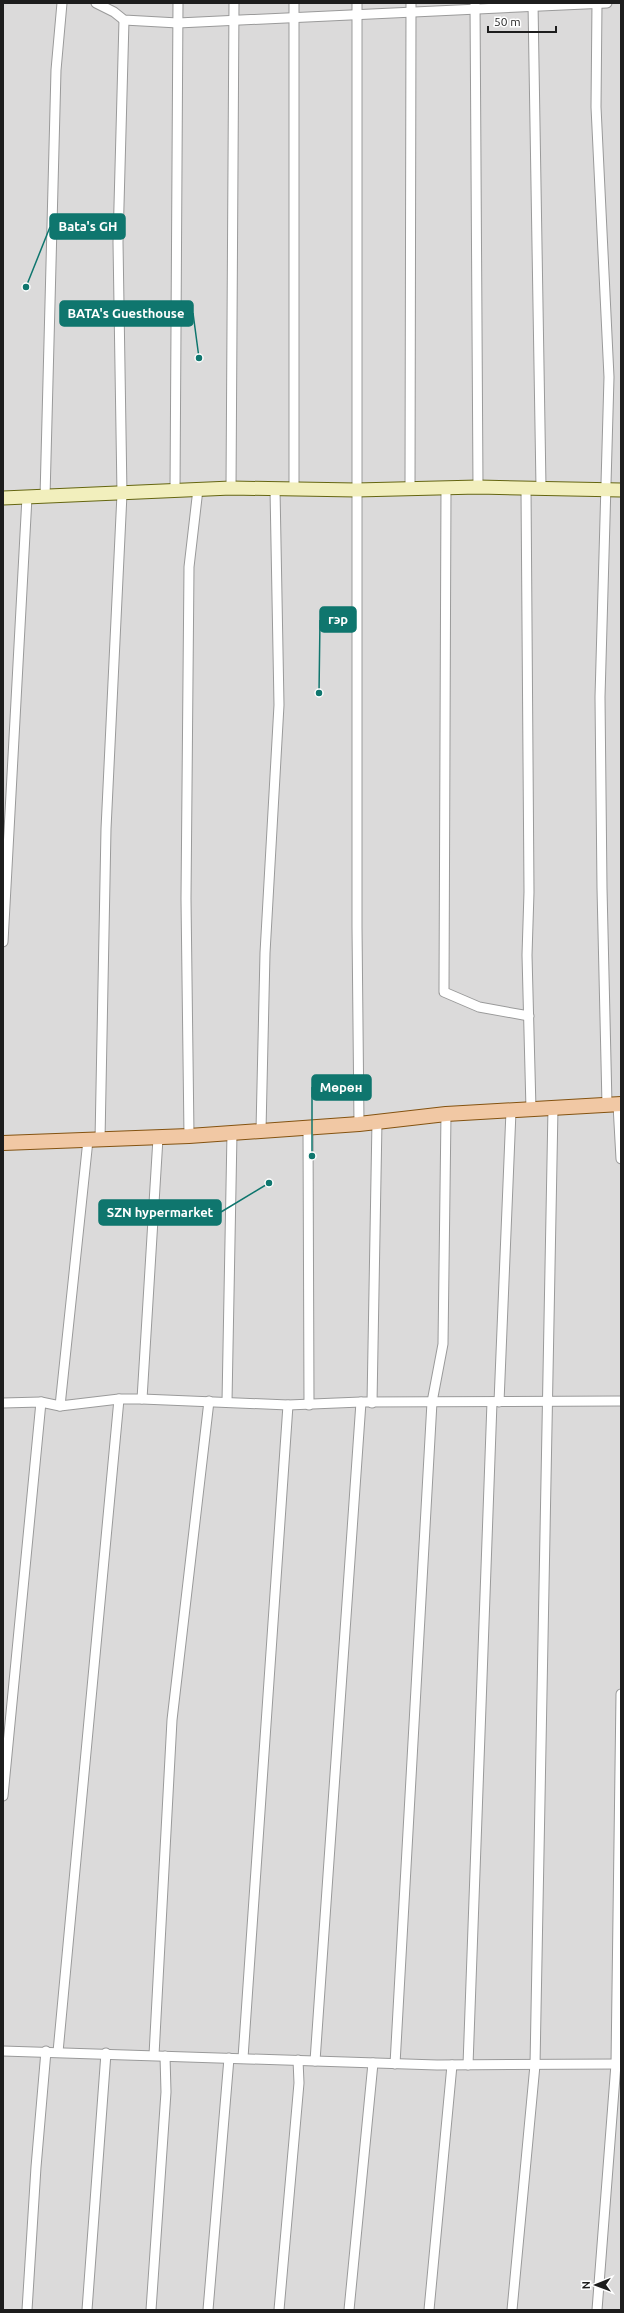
<svg xmlns="http://www.w3.org/2000/svg" width="624" height="2313" font-family="Ubuntu,sans-serif">
<style>
.residential{fill:#dbdada}
.lines{fill:none;stroke-linecap:round;stroke-linejoin:round}
.minor-casing{stroke:#9a9a9a;stroke-width:11}
.secondary-casing{stroke:#656611;stroke-width:15}
.primary-casing{stroke:#845311;stroke-width:16}
.minor{stroke:#fff;stroke-width:9}
.secondary{stroke:#f2efbd;stroke-width:13}
.primary{stroke:#f1c8a4;stroke-width:14}
.leader{fill:none;stroke:#0f766e;stroke-width:1.5}
.callout-dot{fill:#0f766e;stroke:#fff;stroke-width:1.5}
.callout{fill:#0f766e;stroke:#0f766e;stroke-width:1.5}
.callout-label{font-size:13px;text-anchor:middle;font-weight:bold;fill:#fff}
</style>
<rect width="100%" height="100%" fill="#ede9e3"/>
<rect class="residential" x="3" y="3" width="618" height="2307"/>
<g class="lines">
<defs>
<g id="minor">
<path d="M96,3L114,12L124,20L178,23L607,3"/>
<path d="M357,3V927L359,1124"/>
<path d="M475,3L478,487"/>
<path d="M533,3L541,487"/>
<path d="M597,3L596,107L609,377L600,697L602,888L607,1105"/>
<path d="M446,487L444,992L479,1007L529,1016"/>
<path d="M231,488L234,3"/>
<path d="M410,488L411,3"/>
<path d="M526,488L529,892L527,955L531,1109"/>
<path d="M294,489V3"/>
<path d="M175,491L178,3"/>
<path d="M45,497L56,70L62,3"/>
<path d="M3,942L27,497"/>
<path d="M618,1105L621,1159"/>
<path d="M308,1127L309,1405"/>
<path d="M261,1130L265,953L279,705L275,489"/>
<path d="M189,1136L186,899L189,567L198,489"/>
<path d="M100,1140L106,829L122,494L118,242L124,20"/>
<path d="M142,1399L158,1138"/>
<path d="M227,1402L232,1133"/>
<path d="M499,1402L511,1111"/>
<path d="M3,1403L41,1402L60,1406L119,1399H142L288,1405L361,1402L621,1401"/>
<path d="M372,1403L377,1121"/>
<path d="M60,1406L88,1140"/>
<path d="M3,1796L41,1402"/>
<path d="M3,2051L437,2065L621,2064"/>
<path d="M58,2052L119,1399"/>
<path d="M154,2055L172,1720L209,1401"/>
<path d="M243,2058L288,1405"/>
<path d="M315,2061L361,1402"/>
<path d="M395,2064L432,1402L443,1344L446,1114"/>
<path d="M468,2065L492,1402"/>
<path d="M27,2310L36,2167L46,2051"/>
<path d="M87,2310L106,2053"/>
<path d="M151,2310L166,2092L165,2056"/>
<path d="M208,2310L229,2058"/>
<path d="M279,2310L299,2083L298,2060"/>
<path d="M349,2310L373,2063"/>
<path d="M429,2310L452,2065"/>
<path d="M512,2310L535,2065L553,1108"/>
<path d="M597,2310L616,2064L621,1694"/>
</g>
<path id="secondary" d="M3,498L231,488L356,490L478,487L621,490"/>
<path id="primary" d="M3,1143L189,1136L359,1124L446,1114L621,1104"/>
</defs>
<use href="#minor" class="minor-casing"/>
<use href="#secondary" class="secondary-casing"/>
<use href="#primary" class="primary-casing"/>
<use href="#minor" class="minor"/>
<use href="#secondary" class="secondary"/>
<use href="#primary" class="primary"/>
</g>
<path class="leader" d="M26 287L50 227M199 358L193 313M319 693L320 620M312 1156L312 1087M269 1183L221 1212"/>
<g class="callout-dot">
<circle cx="26" cy="287" r="4"/>
<circle cx="199" cy="358" r="4"/>
<circle cx="319" cy="693" r="4"/>
<circle cx="312" cy="1156" r="4"/>
<circle cx="269" cy="1183" r="4"/>
</g>
<g class="callout">
<rect x="50" y="214" width="75" height="25" rx="4"/>
<rect x="60" y="301" width="133" height="25" rx="4"/>
<rect x="320" y="607" width="36" height="25" rx="4"/>
<rect x="312" y="1075" width="59" height="25" rx="4"/>
<rect x="99" y="1200" width="122" height="25" rx="4"/>
</g>
<g class="callout-label">
<text x="88" y="231">Bata's GH</text>
<text x="126" y="318">BATA's Guesthouse</text>
<text x="338" y="624">гэр</text>
<text x="341" y="1092">Мөрөн</text>
<text x="160" y="1217">SZN hypermarket</text>
</g>
<rect width="624" height="2313" fill="none" stroke="#1d1d1d" stroke-width="8"/>
<g transform="translate(596 2285) rotate(269)" stroke="#ffffff" stroke-width="3" paint-order="stroke">
<path d="M0-3L7 15L0 10L-7 15Z" fill="#1d1d1d"/>
<text y="-6" font-size="11" font-weight="bold" text-anchor="middle" fill="#1d1d1d">N</text>
</g>
<path d="M488 26v6h68v-6" fill="none" stroke="#1d1d1d" stroke-width="2"/>
<text x="494" y="26" font-size="12" fill="#1d1d1d" stroke="#ffffff" stroke-width="3" paint-order="stroke">50 m</text>
</svg>
